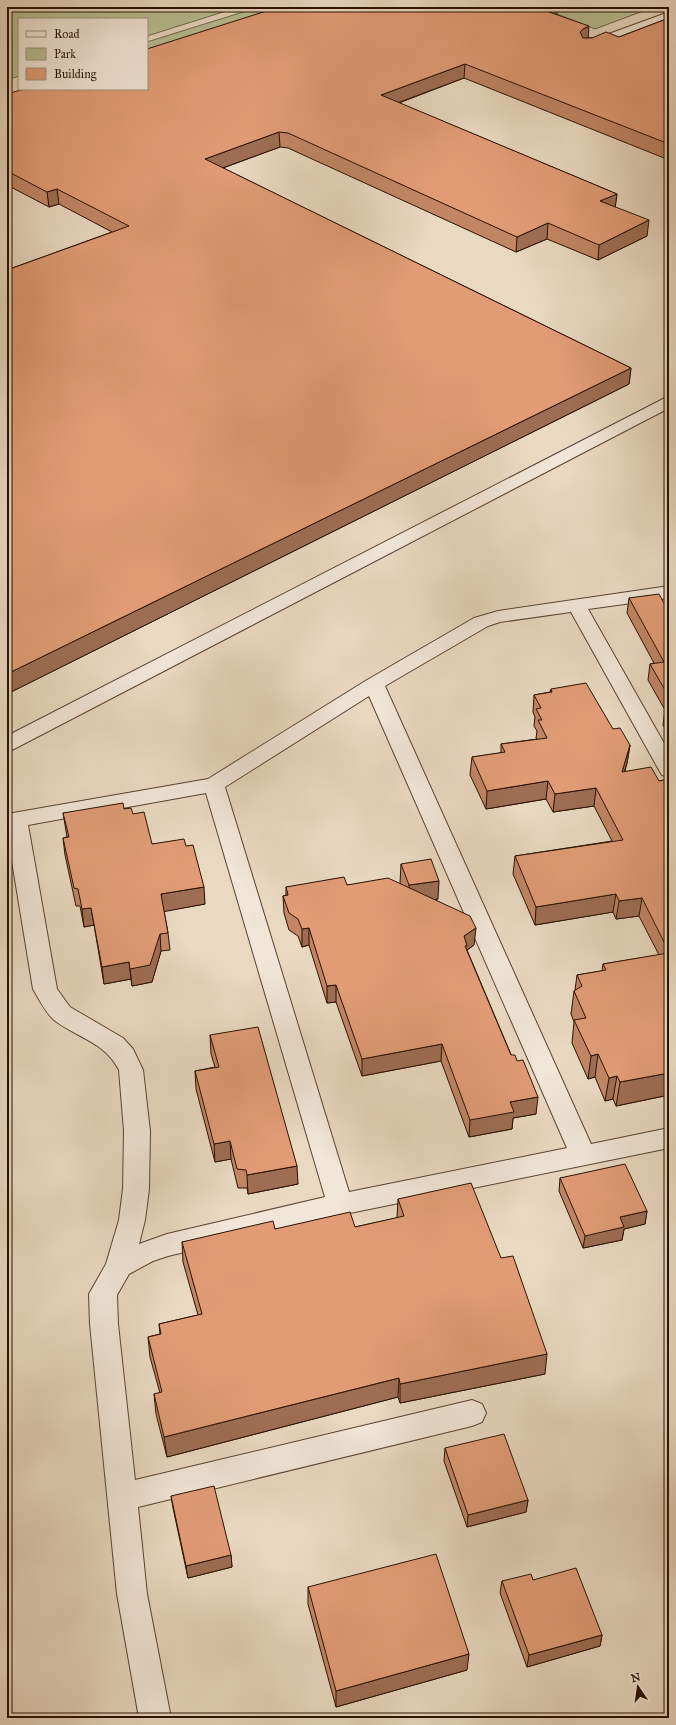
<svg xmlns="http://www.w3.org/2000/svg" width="676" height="1725" font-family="'IM FELL Great Primer',serif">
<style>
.green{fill:#b8bf92;stroke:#70684a}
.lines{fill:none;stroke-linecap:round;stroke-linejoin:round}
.minor-casing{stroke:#594231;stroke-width:2}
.minor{fill:#f1e6d7;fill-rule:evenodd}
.wall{fill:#c28665;stroke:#291001}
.shaded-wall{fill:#9e6d53;stroke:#291001}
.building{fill:#e19c76;stroke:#291001}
</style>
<rect width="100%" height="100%" fill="#e9d9c1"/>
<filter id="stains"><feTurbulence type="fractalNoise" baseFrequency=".005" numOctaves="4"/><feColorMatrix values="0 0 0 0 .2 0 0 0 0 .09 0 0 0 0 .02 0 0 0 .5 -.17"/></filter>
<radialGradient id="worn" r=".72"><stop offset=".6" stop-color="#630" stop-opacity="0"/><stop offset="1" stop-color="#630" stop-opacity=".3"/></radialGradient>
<g class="green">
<path d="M7,7H239L147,36V19H19V76L7,80Z"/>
<path d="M259,7H321L147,63V42Z"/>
<path d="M540,7H654L595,29Z"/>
</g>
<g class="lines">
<defs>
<g id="minor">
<path d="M669,12V19L592,49H584L582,46L584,43Z"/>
<path d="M669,397V408L14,749L7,751V736L663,399Z"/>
<path d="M669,586V598L588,609L669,752V777L662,775L659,770L571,612L500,622L488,626L385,686L591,1144L669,1128V1148L340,1215L168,1256L153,1261L129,1274L117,1295L118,1324L135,1480L472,1400L482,1404L486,1413L482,1422L472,1426L138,1507L147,1594L171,1718H139L117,1594L90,1324L89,1294L106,1264L119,1220L123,1189L124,1131L119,1070C104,1041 77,1038 54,1020C45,1012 39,999 33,989L7,831V814L208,779L367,680L474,618L498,611ZM369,696L567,1148L349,1192L225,787ZM206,793L325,1197L167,1234L139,1244L145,1220L149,1189L150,1131L143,1070L133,1049L123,1038L70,1007L57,989L28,825Z"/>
</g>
</defs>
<use href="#minor" class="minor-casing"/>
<use href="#minor" class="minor"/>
</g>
<g class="wall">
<path d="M556,15L588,38L619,37L669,18V160L464,78L399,103L617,194L615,207L647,236L598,260L547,239L516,252L288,148L280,147L223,168L631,368L629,384L7,694V270L112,232L59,204L49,207L7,185V94Z"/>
<path d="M629,598L664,603L669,602V736L663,725L665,710L648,680L650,664L654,663L627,613Z"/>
<path d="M551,689L613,729L630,745L627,763L625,771L659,781L669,779V1095L616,1106L613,1099L605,1101L595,1077L588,1079L572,1043L574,1022L571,1014L574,991L575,990L577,975L602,971L603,964L659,955L639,916L616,919L613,912L535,925L513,874L515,856L612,841L594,806L553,812L546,799L486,809L470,775L472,757L501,753V744L537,739L536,738L537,731L534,726L535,717L533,712L534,695L550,692Z"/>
<path d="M124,809L133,814L152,844L186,846L205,904L164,911L168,933L170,950L161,951L152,982L132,986L131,979L104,984L94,925L84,927L80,906H76L65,855L63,838L67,837L63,813Z"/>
<path d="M401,864L438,899L435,900L474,945L467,950L536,1114L513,1118L512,1129L469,1137L441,1061L362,1076L336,1002L327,1003L309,945L302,947L298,936L289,930L284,913L283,896L286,895V887L347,885L401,884L400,883Z"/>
<path d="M210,1035L298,1184L248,1194L247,1188H238L231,1159L215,1162L196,1089L195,1071L215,1067L211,1054Z"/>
<path d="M560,1178L647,1211L645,1224L624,1229L622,1240L583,1248L559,1191Z"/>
<path d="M398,1199L545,1374L400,1403L398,1397L167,1457L156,1414L154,1394L160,1393L150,1357L148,1337L160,1334L159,1324L198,1315L183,1262L182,1242L275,1229L355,1227L397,1218Z"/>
<path d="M445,1448L528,1500L526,1512L467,1527L444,1461Z"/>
<path d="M171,1496L231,1555L232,1567L188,1578L173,1508Z"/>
<path d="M533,1580L602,1635L600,1646L527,1667L500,1593L502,1581Z"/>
<path d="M308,1587L467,1670L336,1707L308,1604Z"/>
</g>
<g class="shaded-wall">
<path d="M557,9L556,23L549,12Z"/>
<path d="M589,26L588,40L581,43L580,32L583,29Z"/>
<path d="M465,64L464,78L381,109V95Z"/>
<path d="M279,132L280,147L206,174L205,159Z"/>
<path d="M57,189L59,204L49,207L47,192Z"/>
<path d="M617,194L615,209L600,201Z"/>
<path d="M649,220L647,236L598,260L599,245Z"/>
<path d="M548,223L547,239L516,252L517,237Z"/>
<path d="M631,368L629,384L7,694V674Z"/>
<path d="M630,745L627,763L619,790L622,772Z"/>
<path d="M548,781L546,799L486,809L487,791Z"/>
<path d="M596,788L594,806L553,812L555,794Z"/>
<path d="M439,881L438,899L409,904V885Z"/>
<path d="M204,887L205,904L162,912L161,894Z"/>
<path d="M616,894L613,912L535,925L536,907Z"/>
<path d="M642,898L639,916L616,919L619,901Z"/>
<path d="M91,908L94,925L84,927L82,909Z"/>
<path d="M309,928V945L302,947V929Z"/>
<path d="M476,928L474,945L467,950L466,963L464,936Z"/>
<path d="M160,934L161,951L152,982L132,986L130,969Z"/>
<path d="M129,962L131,979L104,984L102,967Z"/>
<path d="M336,985V1002L327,1003V986Z"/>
<path d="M442,1044L441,1061L362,1076V1059Z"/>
<path d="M598,1054L595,1077L588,1079L591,1056Z"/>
<path d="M669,1073V1095L616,1106L620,1082Z"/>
<path d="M617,1076L613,1099L605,1101L609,1078Z"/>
<path d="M538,1097L536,1114L513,1118L512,1129L469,1137L470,1120L510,1102Z"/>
<path d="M230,1141L231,1159L215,1162L214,1144Z"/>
<path d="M297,1166L298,1184L248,1194L247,1175Z"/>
<path d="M647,1211L645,1224L624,1229L622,1240L583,1248L585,1236L620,1217Z"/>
<path d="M547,1354L545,1374L400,1403V1384Z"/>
<path d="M399,1378L398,1397L167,1457L164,1437Z"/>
<path d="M528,1500L526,1512L467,1527L468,1515Z"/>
<path d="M231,1555L232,1567L188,1578L186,1566Z"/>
<path d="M602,1635L600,1646L527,1667L529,1655Z"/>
<path d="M469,1654L467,1670L336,1707V1691Z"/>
</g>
<g class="building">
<path d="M279,7H551L557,9L549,12L589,26L583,29L580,32L583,38H592L606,32L619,37L669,18V144L465,64L381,95L617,194L600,201L649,220L599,245L548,223L517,237L288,133L279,132L205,159L631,368L7,674V270L129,226L57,189L47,192L7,171V94L24,89H147V49Z"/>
<path d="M659,594L664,603L669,602V697L650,664L664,662L629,598Z"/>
<path d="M586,683L613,729L620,728L630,745L622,772L651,767L659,781L669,779V952L642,898L619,901L616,894L536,907L515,856L623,840L596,788L555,794L548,781L487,791L472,757L505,752L501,744L547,738L538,720H542L536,709L541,708L534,695L552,692L551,689Z"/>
<path d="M665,709H669V716Z"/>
<path d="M123,803L124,809L131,808L133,814L144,812L152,844L184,839L186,846L193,845L204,887L161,894L168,933L160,934L150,965L130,969L129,962L102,967L91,908L82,909L78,889L74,888L63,838L69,837L63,813Z"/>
<path d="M431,859L439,881L409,885L401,864Z"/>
<path d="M344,877L347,885L388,878L470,916L476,928L464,936L467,946H465L511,1055H515L517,1061L523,1060L538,1097L510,1102L514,1112L470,1120L442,1044L362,1059L336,985L327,986L309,928L302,929L298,919L289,913L283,896L288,895L286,887Z"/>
<path d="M668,953L669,956V1073L620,1082L617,1076L609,1078L598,1054L591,1056L574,1020L586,1018L574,991L582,986L577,975L606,970L603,964Z"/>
<path d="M258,1027L297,1166L247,1175L246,1170L237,1169L230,1141L214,1144L195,1071L219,1067L210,1035Z"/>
<path d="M625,1164L647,1211L620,1217L624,1227L585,1236L560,1178Z"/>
<path d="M471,1183L501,1258L513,1256L547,1354L400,1384L399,1378L164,1437L154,1394L162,1392L148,1337L161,1334L159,1324L202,1314L182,1242L273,1221L275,1229L350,1212L355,1227L404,1216L398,1199Z"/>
<path d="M504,1434L528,1500L468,1515L445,1448Z"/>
<path d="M214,1486L231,1555L186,1566L171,1496Z"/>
<path d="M436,1554L469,1654L336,1691L308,1587Z"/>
<path d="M576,1568L602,1635L529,1655L502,1581L531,1574L533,1580Z"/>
</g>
<rect width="676" height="1725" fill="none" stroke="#e9d9c1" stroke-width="24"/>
<rect x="8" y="8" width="660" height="1709" fill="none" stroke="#291001" stroke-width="2"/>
<rect x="12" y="12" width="652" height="1701" fill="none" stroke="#291001"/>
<rect x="18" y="18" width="130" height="72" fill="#f1e6d7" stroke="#a19081"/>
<rect x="26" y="31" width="20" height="6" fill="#f1e6d7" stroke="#a19081"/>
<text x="54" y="38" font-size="12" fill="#291001">Road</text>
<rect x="26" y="48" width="20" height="12" fill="#b8bf92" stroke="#a19081"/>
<text x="54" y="58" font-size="12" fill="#291001">Park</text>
<rect x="26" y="68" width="20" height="12" fill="#e19c76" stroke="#a19081"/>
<text x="54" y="78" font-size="12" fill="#291001">Building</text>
<g transform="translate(638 1687) rotate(347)" stroke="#f1e6d7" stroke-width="3" paint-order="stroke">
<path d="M0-3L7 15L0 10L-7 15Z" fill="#291001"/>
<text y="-6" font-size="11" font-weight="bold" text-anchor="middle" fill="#291001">N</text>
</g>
<rect width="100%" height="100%" filter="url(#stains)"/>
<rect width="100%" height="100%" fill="url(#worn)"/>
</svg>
